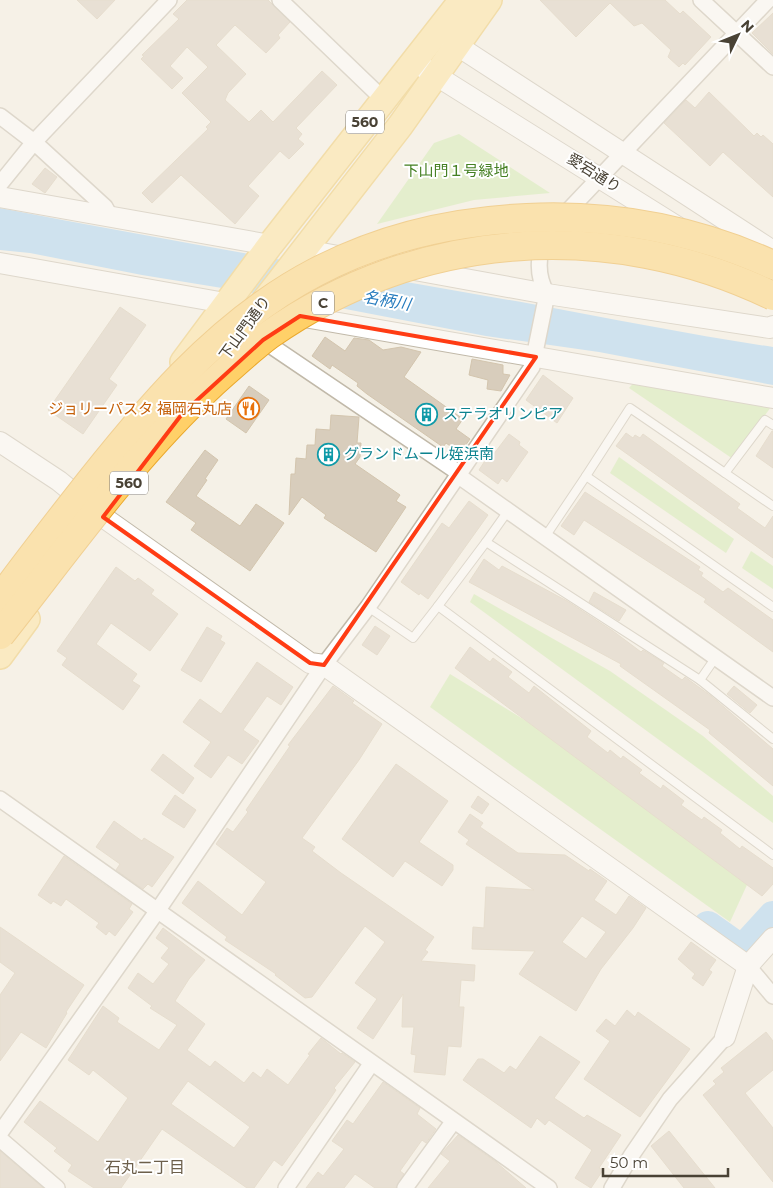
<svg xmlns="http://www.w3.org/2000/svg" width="773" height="1188" font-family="Montserrat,'Noto Sans JP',sans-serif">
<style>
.green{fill:#cfecad}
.water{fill:#9fd1f6}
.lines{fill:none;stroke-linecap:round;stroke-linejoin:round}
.river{stroke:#9fd1f6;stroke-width:30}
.building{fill:#d8cdbc;stroke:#d3c5ae;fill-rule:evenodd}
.service-casing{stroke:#c1b9a9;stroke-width:10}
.minor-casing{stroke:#c1b9a9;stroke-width:18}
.tertiary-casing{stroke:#c1b9a9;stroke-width:22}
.primary-casing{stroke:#eec55d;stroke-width:28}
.service{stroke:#fff;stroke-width:8}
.minor{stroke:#fff;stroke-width:15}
.tertiary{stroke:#fff;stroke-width:20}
.primary{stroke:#ffe396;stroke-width:25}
.motorway-bridge-casing{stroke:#eaa82c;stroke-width:30;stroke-linecap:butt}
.motorway-bridge{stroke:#ffd068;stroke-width:28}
.marked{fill:none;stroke:#ff3c14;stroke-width:4;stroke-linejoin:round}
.labels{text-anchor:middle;stroke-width:4;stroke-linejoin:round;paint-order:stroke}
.shield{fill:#fff;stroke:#807b72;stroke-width:1}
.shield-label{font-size:14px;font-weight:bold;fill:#494235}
.park-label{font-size:15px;fill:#458023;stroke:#fff}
.street-label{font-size:15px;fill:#494235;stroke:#fff}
.food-label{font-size:15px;fill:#c56008;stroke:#fff;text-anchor:end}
.culture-label{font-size:15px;fill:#0d838f;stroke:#fff;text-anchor:start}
.water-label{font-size:16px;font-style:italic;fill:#257bbe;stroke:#fff}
.neighbourhood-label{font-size:16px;fill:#6d604c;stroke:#fff}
</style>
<rect width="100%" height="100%" fill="#f5f1e7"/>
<g class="green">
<path d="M459,134L550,193L474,200L377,224L434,143Z"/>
<path d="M637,379L771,407L733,459L629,388Z"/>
<path d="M619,457L734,539L726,553L610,473Z"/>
<path d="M751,551L773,566V589L742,568Z"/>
<path d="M474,594L610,671L703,736L773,796V823L470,602Z"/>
<path d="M450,674L757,863L730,922L430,707Z"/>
</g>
<path class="water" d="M0,208C177,242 355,273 532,304C613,319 692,335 773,347V385L599,352L486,336L309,302L142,275L30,253L0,250Z"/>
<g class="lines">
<path class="river" d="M708,926L742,950L773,916"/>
</g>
<g class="building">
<path d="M77,0H115L97,19Z"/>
<path d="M187,0H268L290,22L278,35L280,38L266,53L235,25L216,45L246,74L228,93L225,100L249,122L261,110L273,122L322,71L337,85L296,128L302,134L298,139L304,144L289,159L280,151L248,186L259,196L235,224L181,175L152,203L142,193L208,129L206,127L211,122L182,93L208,67L187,47L170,66L183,78L172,89L141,59L144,56L142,55L179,19L173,14Z"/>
<path d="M540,0H665L680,14L683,11L711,37L685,65L683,63L679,67L668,57L671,50L642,23L634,26L610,3L576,37Z"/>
<path d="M773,13V54L752,33Z"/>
<path d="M709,92L754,136L757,133L761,137L763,135L773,144V197L723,152L710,166L664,123L686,100L695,108Z"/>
<path d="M45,168L57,177L45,193L32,184Z"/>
<path d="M120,307L146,325L109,379L117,385L83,434L48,410Z"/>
<path d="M325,337L345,351L354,338L369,340L383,350L401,347L421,352L404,377L463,419L456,429L470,439L460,453L446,443L443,447L367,394L357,386L358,383L332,365L330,369L312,356Z"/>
<path d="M472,359L503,365V374L510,375L501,391L487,389L488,380L469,375Z"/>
<path d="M543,375L573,398L557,423L526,400Z"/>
<path d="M249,386L269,400L246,433L226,419Z"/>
<path d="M331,415L359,417L357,443H361L360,457L355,464L400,495L396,501L406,507L376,552L324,518L326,515L302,497L289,515L291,474H295L296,458L306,459L307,445H315L316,429L330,430Z"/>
<path d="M772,431H773V468L756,456Z"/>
<path d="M626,433L633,438L635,435L640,438L643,434L740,504L737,508L765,528L773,516V558L616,446Z"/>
<path d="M509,434L520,442L519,445L528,452L507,482L502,478L498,484L479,470L490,453L493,455Z"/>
<path d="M205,450L218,460L205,479L207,480L196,496L240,526L256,504L284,523L250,571L191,530L196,523L166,502Z"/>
<path d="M585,492L700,567L698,570L703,573L701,576L723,592L728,588L773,620V652L704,602L706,599L584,520L574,535L561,526Z"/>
<path d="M469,501L488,515L428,599L420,593L419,595L401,582L442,523L449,528Z"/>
<path d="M484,559L499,570L502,566L567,601L613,631L641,652L643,650L664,663L662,666L682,680L685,677L711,696L773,749V786L709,733L710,730L620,666L621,664L469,582Z"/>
<path d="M116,567L135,581L138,578L154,590L151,594L178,614L150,651L111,623L96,644L137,674L132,681L140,686L123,710L62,665L67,658L57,651Z"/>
<path d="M594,592L626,610L619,621L589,602Z"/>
<path d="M375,626L390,636L377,655L362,645Z"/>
<path d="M207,627L222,636L220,640L225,643L201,682L181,670Z"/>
<path d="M470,647L490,662L493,658L512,672L508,677L529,693L534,686L591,731L587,737L608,753L610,750L621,759L623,756L642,770L639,773L661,789L663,785L684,801L681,805L702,820L704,817L722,830L720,833L740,849L742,846L773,868V884L762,896L455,668Z"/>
<path d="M257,662L293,687L281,705L267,696L243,730L259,741L242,764L228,755L211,778L194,766L211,742L183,722L200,699L221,714Z"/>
<path d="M333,686L354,701L352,703L382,724L359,760L302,838L315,847L312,851L341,873L434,937L425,950L428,952L421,961L475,965L474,981L461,980L459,1007H464L461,1047L448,1046L445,1075L414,1072L416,1055L411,1054L414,1027H402L403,994L373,1039L357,1028L377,999L355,983L385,942L365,926L312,997L305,998L275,975L276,974L225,940L227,937L182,903L198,881L242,915L266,882L216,844L227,828L233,832L248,812L246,810L290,746L288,745Z"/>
<path d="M734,686L757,705L750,713L727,694Z"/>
<path d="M163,754L194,778L183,794L151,770Z"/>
<path d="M396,764L448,801L419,842L453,865V870L442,886L405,861L393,877L342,839Z"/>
<path d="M175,795L196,810L184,828L162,814Z"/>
<path d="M478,796L489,804L482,814L471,807Z"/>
<path d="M470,814L483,823L480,827L518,853L565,855L589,871L590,869L607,881L594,900L616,915L629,896L646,908L633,928L601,969L576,1011L519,974L535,951L472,949L473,927L484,928L486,887L534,890L466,844L469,840L458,832ZM582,916L606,932L586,959L562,942Z"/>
<path d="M114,821L142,841L144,838L174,857L152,887L148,884L143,889L116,870L120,864L96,847Z"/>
<path d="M64,856L132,904L129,909L133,912L115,936L109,931L106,935L96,927L99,923L66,899L61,906L53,901L51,904L38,895Z"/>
<path d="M0,927L84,985L66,1012L67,1013L46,1048L21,1032L0,1061V995L15,973L0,962Z"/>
<path d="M163,928L205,960L189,979L175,1001L205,1024L187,1050L210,1067L215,1061L244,1083L253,1072L261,1078L267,1069L288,1085L310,1055L308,1054L321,1038L341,1054L342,1053L355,1062L334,1088L336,1090L326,1105L282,1166L274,1160L254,1188H247L162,1129L121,1188H94L68,1171L72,1165L54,1151L57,1148L24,1122L40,1101L98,1142L128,1098L93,1070L89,1075L68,1060L103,1006L119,1018L117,1022L159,1050L177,1025L150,1008L152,1006L128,988L138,973L153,984L169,964L161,958L169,948L156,938ZM188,1081L250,1127L234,1148L171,1104Z"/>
<path d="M691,942L716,960L709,970L712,972L703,986L692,978L695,974L678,959Z"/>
<path d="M627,1010L635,1017L638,1012L690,1049L640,1117L584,1079L610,1041L596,1031L606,1019L615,1026Z"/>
<path d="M766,1032L773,1041V1070L745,1093L773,1128V1182L703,1095L716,1084L713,1081L724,1072L721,1068Z"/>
<path d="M540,1036L580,1062L554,1098L584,1118L587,1115L621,1135L599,1168L603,1170L591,1188L575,1178L592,1150L549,1120L545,1125L537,1118L531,1128L463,1080L478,1059H483L504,1073L510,1066L516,1070Z"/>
<path d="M383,1082L420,1108L417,1114L436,1129L426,1143L422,1140L400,1171L404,1174L396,1188H375L355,1174L344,1188H306L318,1172L323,1176L344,1149L332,1141L347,1120L353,1124Z"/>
<path d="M669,1131L715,1188H684L651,1146Z"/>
<path d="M458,1135L496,1162L526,1188H428L450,1161L441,1154Z"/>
<path d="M0,1151L43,1188H0Z"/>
</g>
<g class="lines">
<defs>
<g id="service">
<path d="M773,425L765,420L725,473L773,506"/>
<path d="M725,473L630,408L586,476L773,607"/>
<path d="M508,511L486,542L700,680"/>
<path d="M545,537L586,476"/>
<path d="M486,542L438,606L773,855"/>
<path d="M368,607L413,638L438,606"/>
<path d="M716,657L700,680L773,739"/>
</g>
<g id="minor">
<path d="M280,0L383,99"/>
<path d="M701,0L773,67"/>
<path d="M0,116L34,142L105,207L110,216"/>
<path d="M0,184L34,142L169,0"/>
<path d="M258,337L459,473L463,479L773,698"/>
<path d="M0,799L549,1188"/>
<path d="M748,966L773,996"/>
<path d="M0,1133L158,910L324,665L368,607L532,367L547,294C535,273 538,250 550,230L768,0"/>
<path d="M0,1139L57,1188"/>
<path d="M286,1188L371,1064"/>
<path d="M405,1188L453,1122"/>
<path d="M612,1188L631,1156L670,1099L725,1037"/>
</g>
<g id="tertiary">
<path d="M444,37L773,251"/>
<path d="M424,68L681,229"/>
<path d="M0,197L270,245"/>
<path d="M305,250L547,294L770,328L773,326"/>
<path d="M714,250L767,284"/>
<path d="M0,263L225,303"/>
<path d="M258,309L773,398"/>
<path d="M0,442L59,481L103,517L310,663L324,665L748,966"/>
<path d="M725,1037L748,966L773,938"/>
</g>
<g id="primary">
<path d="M183,362L270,245L462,0"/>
<path d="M211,375L258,309L400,126L489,0"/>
<path d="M0,656L27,619"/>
</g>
</defs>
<use href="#service" class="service-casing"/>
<use href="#minor" class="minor-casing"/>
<use href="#tertiary" class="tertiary-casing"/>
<use href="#primary" class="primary-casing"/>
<use href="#service" class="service"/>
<use href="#minor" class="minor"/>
<use href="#tertiary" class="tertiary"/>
<use href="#primary" class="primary"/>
<defs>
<g id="motorway-bridge">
<path d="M0,599C24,566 49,534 74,502C142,415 216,324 316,272C381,238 455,221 527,218C612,214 696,230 773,265"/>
<path d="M0,635C68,549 131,459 212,384C230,368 249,350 269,335C418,230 610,217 773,296"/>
</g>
</defs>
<use href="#motorway-bridge" class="motorway-bridge-casing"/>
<use href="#motorway-bridge" class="motorway-bridge"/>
</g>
<path d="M0 0H773V1188H0ZM300,316L536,357L324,665L310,663L103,517L182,414L263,340Z" fill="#f5f1e7" fill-opacity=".55" fill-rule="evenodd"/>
<path class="marked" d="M300,316L536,357L324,665L310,663L103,517L182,414L263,340Z"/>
<defs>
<symbol id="restaurant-ring" viewBox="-11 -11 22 22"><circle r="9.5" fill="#fff" stroke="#e8710a" stroke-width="1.5"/><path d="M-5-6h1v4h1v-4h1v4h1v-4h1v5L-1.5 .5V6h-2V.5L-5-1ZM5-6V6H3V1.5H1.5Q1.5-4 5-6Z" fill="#e8710a"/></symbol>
<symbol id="building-ring" viewBox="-11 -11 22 22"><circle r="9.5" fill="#fff" stroke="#0f9aa8" stroke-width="1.5"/><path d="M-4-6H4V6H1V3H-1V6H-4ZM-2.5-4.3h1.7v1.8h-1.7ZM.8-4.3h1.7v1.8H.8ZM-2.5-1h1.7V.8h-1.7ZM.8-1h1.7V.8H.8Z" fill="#0f9aa8"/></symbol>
</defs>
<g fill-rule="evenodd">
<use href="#restaurant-ring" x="236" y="396" width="25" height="25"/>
<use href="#building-ring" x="414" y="402" width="25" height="25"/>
<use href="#building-ring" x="316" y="442" width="25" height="25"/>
</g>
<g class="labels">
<g class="shield">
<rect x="346" y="110.5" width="38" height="23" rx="4"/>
<rect x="312" y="291.5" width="22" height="23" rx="4"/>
<rect x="110" y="471.5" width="38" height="23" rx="4"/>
</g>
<g class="shield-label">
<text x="365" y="127">560</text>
<text x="323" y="308">C</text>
<text x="129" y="488">560</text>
</g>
<g class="park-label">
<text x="456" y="176">下山門１号緑地</text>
</g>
<g class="street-label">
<text transform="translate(594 173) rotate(32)" y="5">愛宕通り</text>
<text transform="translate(245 328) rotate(-54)" y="5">下山門通り</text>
</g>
<g class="food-label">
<text x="232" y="414">ジョリーパスタ 福岡石丸店</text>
</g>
<g class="culture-label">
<text x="443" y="419">ステラオリンピア</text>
<text x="344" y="459">グランドムール姪浜南</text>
</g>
<g class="water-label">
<text transform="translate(387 300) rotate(10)" y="6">名柄川</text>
</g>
<g class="neighbourhood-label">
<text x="145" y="1173">石丸二丁目</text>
</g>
</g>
<g transform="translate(738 35) rotate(47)" stroke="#ffffff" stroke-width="4" paint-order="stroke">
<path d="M0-4L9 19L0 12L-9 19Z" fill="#494235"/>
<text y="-8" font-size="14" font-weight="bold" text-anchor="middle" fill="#494235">N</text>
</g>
<path d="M603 1168v8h125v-8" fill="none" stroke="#494235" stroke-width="2.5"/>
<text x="610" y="1168" font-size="15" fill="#494235" stroke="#ffffff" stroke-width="4" paint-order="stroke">50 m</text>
</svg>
